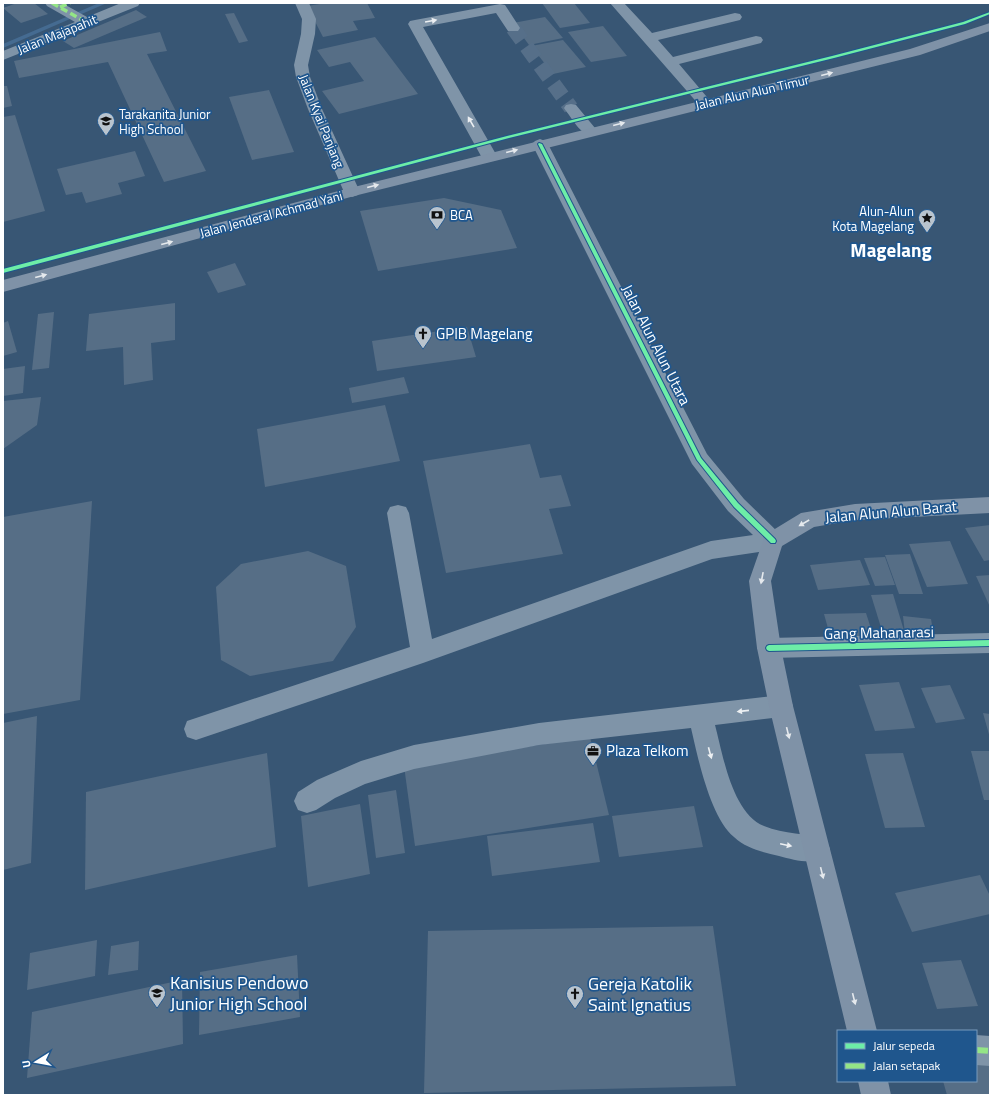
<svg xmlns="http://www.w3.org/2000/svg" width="993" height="1098" font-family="'Titillium Web',sans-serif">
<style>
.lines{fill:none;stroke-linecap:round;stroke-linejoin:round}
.stream{fill:#456b91;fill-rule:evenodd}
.building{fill:#566e86}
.minor-tunnel{stroke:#566f89;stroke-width:15;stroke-dasharray:15 8;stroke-linecap:butt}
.minor{fill:#7f94a8;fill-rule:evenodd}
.major{fill:#7f92a7;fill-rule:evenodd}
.quiet-far1{stroke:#94e586;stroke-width:3.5;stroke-dasharray:7 3.5;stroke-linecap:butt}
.quiet{stroke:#94e586;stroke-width:6;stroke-dasharray:12 6;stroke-linecap:butt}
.cycleway-casing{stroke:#1f568d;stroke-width:2}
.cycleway{fill:#6deda7;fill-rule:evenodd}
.oneway{fill:#eceff2}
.oneway2{fill:#e5e9ed}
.labels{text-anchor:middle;stroke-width:3.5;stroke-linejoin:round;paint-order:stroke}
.far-street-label{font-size:13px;fill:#fff;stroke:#1f568d}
.far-poi-label{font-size:13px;fill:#fff;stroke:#1f568d;text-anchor:start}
.poi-label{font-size:15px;fill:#fff;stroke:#1f568d;text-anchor:start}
.street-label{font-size:15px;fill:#fff;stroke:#1f568d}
.near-poi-label{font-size:18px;fill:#fff;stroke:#1f568d;text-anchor:start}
.far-town-label{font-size:19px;font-weight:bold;fill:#fff;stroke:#1f568d}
</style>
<rect width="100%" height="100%" fill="#385674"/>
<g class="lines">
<path class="stream" d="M99,3H107L3,48V44Z"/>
</g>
<g class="building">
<path d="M17,3H34L48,14L21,23L3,8Z"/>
<path d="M326,3H367L375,18L353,21L358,30L323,37L307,6Z"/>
<path d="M542,3H574L590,23L560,28Z"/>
<path d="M136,10L147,17L74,48L63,41Z"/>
<path d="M234,13L248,41L239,43L225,14Z"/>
<path d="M545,17L563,38L529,45L513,23Z"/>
<path d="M603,26L627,56L591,62L568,32Z"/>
<path d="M160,32L167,51L147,54L206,171L164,182L108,62L19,78L14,61Z"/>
<path d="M375,37L418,94L339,114L322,91L364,81L350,62L329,67L317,50Z"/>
<path d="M563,40L586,67L553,74L531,46Z"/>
<path d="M3,86H7L12,106L3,108Z"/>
<path d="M269,90L294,152L252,160L229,97Z"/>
<path d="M15,115L45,211L3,222V117Z"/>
<path d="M135,151L145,176L118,183L122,194L86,203L82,192L66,195L57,169Z"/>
<path d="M444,198L501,210L517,248L378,271L360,211Z"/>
<path d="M235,263L246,285L218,293L207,272Z"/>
<path d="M175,303V340L151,343L153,380L124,385L123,347L86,351L89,314Z"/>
<path d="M54,312L49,368L32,370L38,314Z"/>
<path d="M8,321L17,352L3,356V323Z"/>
<path d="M467,327L476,357L377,371L372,341Z"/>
<path d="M25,366L23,393L3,396V369Z"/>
<path d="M404,377L409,393L352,403L349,388Z"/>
<path d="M41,397L37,425L3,449V401Z"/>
<path d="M385,405L400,461L265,487L257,429Z"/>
<path d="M530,444L540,478L561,475L571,506L549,509L563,554L446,573L423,461Z"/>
<path d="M92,501L80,700L3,714V517Z"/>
<path d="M990,525V560L984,561L965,528Z"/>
<path d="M950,541L968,584L927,587L909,544Z"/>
<path d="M308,551L346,566L356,627L333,661L250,676L221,660L216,587L241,564Z"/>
<path d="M910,554L923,594H899L885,555Z"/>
<path d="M885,557L895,585L875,586L864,558Z"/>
<path d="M860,560L870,585L818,590L810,565Z"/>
<path d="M990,575V607L976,576Z"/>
<path d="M893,594L905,634H883L871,595Z"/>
<path d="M866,613L874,638L831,639L824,614Z"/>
<path d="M903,616L931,619L934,637L905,634Z"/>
<path d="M899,682L915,728L875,731L859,685Z"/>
<path d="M950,685L965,719L936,723L921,688Z"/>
<path d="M983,713L990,714V738Z"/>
<path d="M37,716L31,863L3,870V723Z"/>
<path d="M590,737L609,815L415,846L404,766Z"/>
<path d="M971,751H990V800H984Z"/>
<path d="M267,753L276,847L85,890L86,792Z"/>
<path d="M903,753L925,827L885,828L865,754Z"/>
<path d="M396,790L405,853L376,858L368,795Z"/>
<path d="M360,804L370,874L308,887L301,816Z"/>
<path d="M694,806L703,847L619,857L612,816Z"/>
<path d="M593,823L600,862L492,876L487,836Z"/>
<path d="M980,875L990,896V914L912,932L895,893Z"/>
<path d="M713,926L736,1086L424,1093L428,931Z"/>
<path d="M97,940L95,976L27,990L30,953Z"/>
<path d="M139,941L138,970L108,975L111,946Z"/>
<path d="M297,955L300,1017L199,1035L200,972Z"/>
<path d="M961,960L978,1006L937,1009L922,963Z"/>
<path d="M182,980L183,1044L27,1078L32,1012Z"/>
<path d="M976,1060H990V1095H947L943,1081H976Z"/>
</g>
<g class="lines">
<path class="minor-tunnel" d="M513,28L571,108"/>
<g class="minor">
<path d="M45,3H62L87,17L121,3H140L138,6L3,60V51L75,22L47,6Z"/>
<path d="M295,3H309L316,19L315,34L308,65L310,77L322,109L360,192L358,195L352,197L346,195L344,192L308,109L296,77L294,65L301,34L302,19Z"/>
<path d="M610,3H624L652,33L735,13L740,14L742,17L740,20L658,40L673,57L756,36L761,37L763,40L761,43L679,64L712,103L710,106L705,107L700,106Z"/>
<path d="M500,4L505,5L507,8L520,28L518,31H508L496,13L423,27L497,156L495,159L489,161L483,159L481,156L408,24L410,21L415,20Z"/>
<path d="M571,104L576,105L595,128L598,131L595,134C582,138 574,121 566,111L564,108L566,105Z"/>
<path d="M540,139L545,141L548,144L707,454L744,499L781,535L784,541L781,547L773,550L712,559L423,663L196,740L187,737L184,729L187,721L410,647L387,513L390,507L398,505L406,507L409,513L432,639L711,541L753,535L728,511L692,464L532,144L535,141Z"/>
<path d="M990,633V653L769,658L761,655L757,648L761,641L769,638Z"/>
<path d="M781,695L790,698L793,706L790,714L781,717L715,725C723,755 732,813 764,826C784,835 807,832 826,840L830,849L826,858C811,865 794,860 779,856C763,852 747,849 734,837C710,817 698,758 691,728L539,745L414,769L365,784L335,798L316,810L307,813L298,810L294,801L298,792L317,780L361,761L414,745L539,723Z"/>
<path d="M976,1035L990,1036V1066L976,1065Z"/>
</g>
<g class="major">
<path d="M990,23V31L920,55L358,195L3,292V280L346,189L910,49Z"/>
<path d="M990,497V513L855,520L814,527L782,546L771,581L781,648L793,706L877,1031H847L769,706L757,648L749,581L765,535L801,513L855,504Z"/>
<path d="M858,1081H888L891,1095H861Z"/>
</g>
<g class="quiet-far1">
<path d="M52,3L86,22"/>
<path d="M60,7L70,3"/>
</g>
<path class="quiet" d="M976,1050L990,1051"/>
<defs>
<g id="cycleway">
<path d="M990,12V14L965,24L834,58L509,138L3,273V269L507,136L832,56L963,22Z"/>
<path d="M539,143L542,144L701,458L738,503L775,539L776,541L775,543H771L734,507L697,460L538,144Z"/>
<path d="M990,640V646L769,651L767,650L766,648L767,646L769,645Z"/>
</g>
</defs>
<use href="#cycleway" class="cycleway-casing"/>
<use href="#cycleway" class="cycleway"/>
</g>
<defs><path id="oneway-solid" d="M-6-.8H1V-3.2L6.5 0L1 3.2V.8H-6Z"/></defs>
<g class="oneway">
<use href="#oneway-solid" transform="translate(431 21) rotate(-10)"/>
<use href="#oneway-solid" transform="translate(471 122) rotate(-120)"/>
<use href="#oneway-solid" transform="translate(743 711) rotate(174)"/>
<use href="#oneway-solid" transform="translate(710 753) rotate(75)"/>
<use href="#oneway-solid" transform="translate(786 845) rotate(12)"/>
</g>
<g class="oneway2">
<use href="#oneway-solid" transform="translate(827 74) rotate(-15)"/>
<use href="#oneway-solid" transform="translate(619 124) rotate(-14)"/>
<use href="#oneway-solid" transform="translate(512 151) rotate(-14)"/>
<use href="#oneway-solid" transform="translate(373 186) rotate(-14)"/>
<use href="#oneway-solid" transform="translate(167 243) rotate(-15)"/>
<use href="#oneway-solid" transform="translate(41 276) rotate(-15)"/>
<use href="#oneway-solid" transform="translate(804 523) rotate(150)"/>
<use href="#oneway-solid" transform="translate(762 578) rotate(101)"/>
<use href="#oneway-solid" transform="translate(788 733) rotate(76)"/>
<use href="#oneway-solid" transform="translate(822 873) rotate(76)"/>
<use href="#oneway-solid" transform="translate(854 999) rotate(76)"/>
</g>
<defs>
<symbol id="school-pin" viewBox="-11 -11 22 30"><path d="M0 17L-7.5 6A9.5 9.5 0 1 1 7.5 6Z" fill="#b9c4ce" stroke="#1f568d"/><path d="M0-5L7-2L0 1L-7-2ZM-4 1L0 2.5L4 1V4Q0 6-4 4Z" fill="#111"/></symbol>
<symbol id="bank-pin" viewBox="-11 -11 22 30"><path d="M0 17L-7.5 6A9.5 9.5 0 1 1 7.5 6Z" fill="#b9c4ce" stroke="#1f568d"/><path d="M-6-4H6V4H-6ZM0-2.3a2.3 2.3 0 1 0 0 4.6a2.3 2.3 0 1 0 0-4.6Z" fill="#111"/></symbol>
<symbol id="sight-pin" viewBox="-11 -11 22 30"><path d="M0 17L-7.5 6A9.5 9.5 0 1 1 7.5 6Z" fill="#b9c4ce" stroke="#1f568d"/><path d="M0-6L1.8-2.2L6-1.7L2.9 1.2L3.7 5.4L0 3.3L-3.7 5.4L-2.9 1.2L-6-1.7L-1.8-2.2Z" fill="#111"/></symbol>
<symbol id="church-pin" viewBox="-11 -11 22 30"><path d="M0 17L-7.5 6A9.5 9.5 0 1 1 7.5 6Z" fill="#b9c4ce" stroke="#1f568d"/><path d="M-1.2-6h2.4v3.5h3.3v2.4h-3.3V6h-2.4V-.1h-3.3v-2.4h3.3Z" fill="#111"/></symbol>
<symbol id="office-pin" viewBox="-11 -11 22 30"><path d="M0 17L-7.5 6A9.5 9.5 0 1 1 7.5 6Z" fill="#b9c4ce" stroke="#1f568d"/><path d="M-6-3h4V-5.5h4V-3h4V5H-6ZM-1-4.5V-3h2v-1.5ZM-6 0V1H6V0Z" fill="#111"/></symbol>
</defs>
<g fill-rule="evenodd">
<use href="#school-pin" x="96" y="111" width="20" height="27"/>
<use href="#bank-pin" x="427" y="205" width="20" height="27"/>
<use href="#sight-pin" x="917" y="208" width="20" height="27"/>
<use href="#church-pin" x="413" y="324" width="20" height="27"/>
<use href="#office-pin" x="583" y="741" width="20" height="27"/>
<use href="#school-pin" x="147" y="983" width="20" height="27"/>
<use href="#church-pin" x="565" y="984" width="20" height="27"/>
</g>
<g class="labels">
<g class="far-street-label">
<text transform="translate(57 34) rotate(-22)" y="5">Jalan Majapahit</text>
<text transform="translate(752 92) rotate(-13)" y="5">Jalan Alun Alun Timur</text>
<text transform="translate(322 121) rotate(68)" y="5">Jalan Kyai Panjang</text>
<text transform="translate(271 214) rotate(-15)" y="5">Jalan Jenderal Achmad Yani</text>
</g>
<g class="far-poi-label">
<text x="119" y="119">Tarakanita Junior<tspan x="119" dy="15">High School</tspan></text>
<text x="914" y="216" text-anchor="end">Alun-Alun<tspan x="914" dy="15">Kota Magelang</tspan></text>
<text x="450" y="220">BCA</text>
</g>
<g class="poi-label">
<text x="436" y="339">GPIB Magelang</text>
<text x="606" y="756">Plaza Telkom</text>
</g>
<g class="street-label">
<text transform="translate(656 345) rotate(63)" y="5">Jalan Alun Alun Utara</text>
<text transform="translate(891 512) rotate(-5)" y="5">Jalan Alun Alun Barat</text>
<text transform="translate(879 633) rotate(-1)" y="5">Gang Mahanarasi</text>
</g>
<g class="near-poi-label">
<text x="170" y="989">Kanisius Pendowo<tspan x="170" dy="21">Junior High School</tspan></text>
<text x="588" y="990">Gereja Katolik<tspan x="588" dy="21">Saint Ignatius</tspan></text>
</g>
<g class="far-town-label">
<text x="891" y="257">Magelang</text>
</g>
</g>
<rect width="993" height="1098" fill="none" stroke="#ffffff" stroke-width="8"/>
<rect x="837" y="1030" width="140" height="52" fill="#1f568d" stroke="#799abb"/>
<rect x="845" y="1043" width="20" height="6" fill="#6deda7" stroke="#799abb"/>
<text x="873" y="1050" font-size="12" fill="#ffffff">Jalur sepeda</text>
<rect x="845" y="1063" width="20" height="6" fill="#94e586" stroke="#799abb"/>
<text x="873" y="1070" font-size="12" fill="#ffffff">Jalan setapak</text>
<g transform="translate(36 1062) rotate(259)" stroke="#1f568d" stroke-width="3" paint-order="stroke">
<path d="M0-3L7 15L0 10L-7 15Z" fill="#ffffff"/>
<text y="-6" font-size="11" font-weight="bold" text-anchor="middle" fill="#ffffff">U</text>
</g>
</svg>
